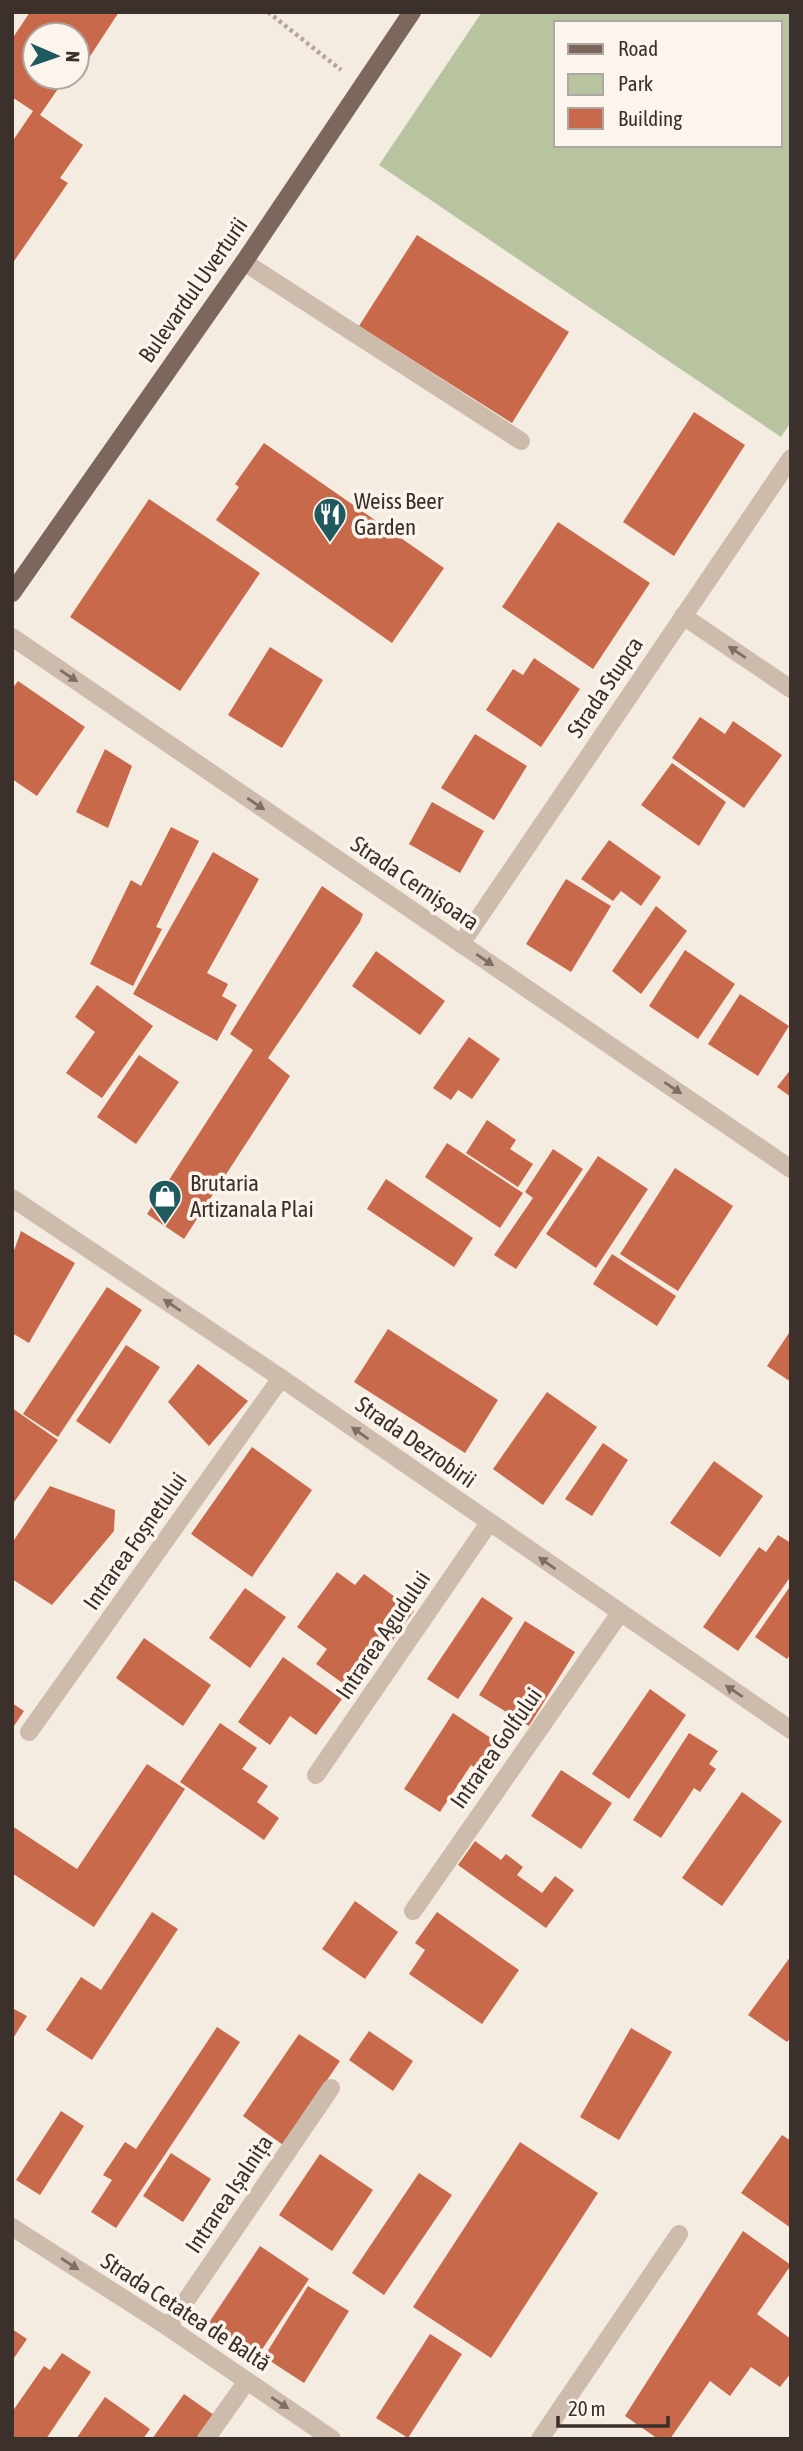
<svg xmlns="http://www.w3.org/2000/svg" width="803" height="2451" font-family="'Asap Condensed',sans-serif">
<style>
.green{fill:#b8c4a0;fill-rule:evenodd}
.building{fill:#c8694b}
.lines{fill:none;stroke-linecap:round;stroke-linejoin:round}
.path{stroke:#b9a596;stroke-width:4.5;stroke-dasharray:3.5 3.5;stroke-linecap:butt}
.minor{stroke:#cdbbac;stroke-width:18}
.major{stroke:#7d675c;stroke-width:18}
.oneway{fill:#7d6f65}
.labels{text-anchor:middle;stroke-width:7;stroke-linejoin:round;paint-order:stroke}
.street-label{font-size:23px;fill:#3b302b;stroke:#fbf5ee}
.poi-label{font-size:23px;fill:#3b302b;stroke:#fbf5ee;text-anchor:start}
</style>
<rect width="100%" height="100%" fill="#f4ebe1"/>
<path class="green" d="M482,12H791V422L781,437L379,165ZM556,23H780V145H556Z"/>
<g class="building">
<path d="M30,12H119L77,76V35H35V77H76L69,88L62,83L40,115L83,145L60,178L68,183L12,264V142L33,111L12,97V39Z"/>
<path d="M417,235L569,332L512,423L359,326Z"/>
<path d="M694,412L745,445L674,556L623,522Z"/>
<path d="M264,443L444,568L392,643L216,520L239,487L235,484Z"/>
<path d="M149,499L260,573L180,691L70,617Z"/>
<path d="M558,522L650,583L593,669L502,607Z"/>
<path d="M270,647L323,680L282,748L228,715Z"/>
<path d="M534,658L580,689L541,747L486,710L513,669L523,675Z"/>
<path d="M18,681L85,727L37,796L12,779V689Z"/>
<path d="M700,717L725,734L733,721L782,755L744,808L672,758Z"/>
<path d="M475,734L527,766L494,820L441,788Z"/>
<path d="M105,749L132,766L108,828L76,812Z"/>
<path d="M672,763L726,802L699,846L641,805Z"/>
<path d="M432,802L484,831L460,873L409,844Z"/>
<path d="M171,827L199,841L156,927L162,929L133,986L90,964L131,880L141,886Z"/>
<path d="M609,840L661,877L641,906L621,891L613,901L581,879Z"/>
<path d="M213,852L259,879L207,973L228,984L222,996L237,1005L217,1041L133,994Z"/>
<path d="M566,879L611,906L571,972L526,944Z"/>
<path d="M322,886L363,914L360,922L268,1058L290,1076L184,1239L147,1214L253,1050L230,1034Z"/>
<path d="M656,906L687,931L641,994L612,971Z"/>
<path d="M685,950L735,984L698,1039L649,1006Z"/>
<path d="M376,951L445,1001L420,1035L352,986Z"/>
<path d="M97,985L153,1026L102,1098L66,1073L95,1032L75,1017Z"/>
<path d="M740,994L789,1026L758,1076L708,1044Z"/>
<path d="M469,1037L500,1059L472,1099L458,1090L451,1100L433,1088Z"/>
<path d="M139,1055L179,1082L136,1144L97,1117Z"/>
<path d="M791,1069V1097L777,1087Z"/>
<path d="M487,1120L516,1140L510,1149L533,1164L518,1187L466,1153Z"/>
<path d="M447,1143L523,1193L500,1228L425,1177Z"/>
<path d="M553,1149L583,1169L516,1269L494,1255L533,1198L525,1192Z"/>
<path d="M598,1156L648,1189L596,1268L546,1234Z"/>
<path d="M675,1168L733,1206L678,1291L620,1254Z"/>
<path d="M386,1179L473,1238L454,1267L367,1209Z"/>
<path d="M21,1231L75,1263L29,1343L12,1333V1256Z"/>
<path d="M612,1254L676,1296L657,1326L593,1284Z"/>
<path d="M107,1287L142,1310L58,1437L23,1414Z"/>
<path d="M388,1329L498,1400L465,1453L354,1382Z"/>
<path d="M791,1330V1382L767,1366Z"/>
<path d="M126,1345L160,1367L110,1444L76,1421Z"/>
<path d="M198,1364L248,1401L209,1446L168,1402Z"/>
<path d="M547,1392L597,1427L543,1505L493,1469Z"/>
<path d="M12,1408L58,1440L12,1505Z"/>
<path d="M603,1443L628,1460L592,1516L565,1499Z"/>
<path d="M252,1447L312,1490L252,1577L191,1534Z"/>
<path d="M714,1461L763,1496L720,1557L670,1523Z"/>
<path d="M50,1486L115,1510L114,1531L52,1605L12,1579V1543Z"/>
<path d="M778,1535L791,1543V1576L738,1651L703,1627L759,1547L766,1552Z"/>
<path d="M337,1572L355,1585L364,1574L414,1611L355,1692L316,1664L327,1649L297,1627Z"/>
<path d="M791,1585V1654L787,1659L755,1637Z"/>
<path d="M245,1588L286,1617L250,1668L209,1638Z"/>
<path d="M482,1597L513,1618L458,1699L427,1679Z"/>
<path d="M525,1621L575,1652L529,1726L479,1695Z"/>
<path d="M144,1638L211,1685L183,1726L116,1678Z"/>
<path d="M283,1657L342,1699L316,1735L290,1716L270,1745L238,1722Z"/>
<path d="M650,1689L686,1715L629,1799L592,1774Z"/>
<path d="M12,1703L24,1711L12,1729Z"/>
<path d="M453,1713L506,1748L488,1776L471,1765L440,1812L404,1789Z"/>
<path d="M220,1723L257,1748L242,1769L268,1786L257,1802L279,1818L264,1840L180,1782Z"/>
<path d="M689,1733L718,1751L709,1764L716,1769L700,1792L694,1788L661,1838L633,1820Z"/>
<path d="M147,1764L185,1789L94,1927L12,1873V1826L77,1869Z"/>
<path d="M561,1770L612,1803L581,1849L531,1816Z"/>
<path d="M742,1792L782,1821L722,1906L682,1878Z"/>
<path d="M475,1841L501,1860L506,1854L523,1867L517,1875L542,1893L555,1876L574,1890L546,1928L458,1865Z"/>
<path d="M355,1901L398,1932L365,1979L322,1949Z"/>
<path d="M152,1912L178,1929L92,2060L46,2030L81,1977L101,1990Z"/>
<path d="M437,1912L519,1970L482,2024L409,1974L425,1950L415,1943Z"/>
<path d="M791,1956V2037L787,2042L748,2015Z"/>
<path d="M12,2008L27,2016L12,2040Z"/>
<path d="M217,2027L240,2042L116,2228L91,2212L112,2180L103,2175L125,2142L136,2149Z"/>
<path d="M631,2028L672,2052L619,2140L580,2117Z"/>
<path d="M369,2031L413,2061L393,2091L349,2060Z"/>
<path d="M299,2034L340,2061L283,2145L243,2116Z"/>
<path d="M61,2111L84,2126L40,2195L16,2180Z"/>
<path d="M782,2135L791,2141V2228L741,2193Z"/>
<path d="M520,2142L598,2193L491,2358L413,2307Z"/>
<path d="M171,2153L211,2179L183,2222L143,2196Z"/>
<path d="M320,2154L373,2190L332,2251L279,2215Z"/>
<path d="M419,2173L452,2195L384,2295L352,2273Z"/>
<path d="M743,2231L791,2265L757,2314L791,2339V2373L780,2387L751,2367L730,2396L710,2381L670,2439H658L625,2416Z"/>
<path d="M260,2246L309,2279L257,2357L208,2324Z"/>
<path d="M308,2286L349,2311L304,2383L264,2357Z"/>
<path d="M12,2329L27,2339L12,2361Z"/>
<path d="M430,2334L462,2354L408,2438L376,2418Z"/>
<path d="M62,2353L91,2372L46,2439H12V2412L44,2366L50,2370Z"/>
<path d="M184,2394L214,2415L198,2439H152Z"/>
<path d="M105,2397L150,2429L143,2439H76Z"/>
</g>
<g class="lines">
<path class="path" d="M268,12L341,70"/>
<g class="minor">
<path d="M244,262L521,441"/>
<path d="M683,616L791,689"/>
<path d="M12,637L791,1169"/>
<path d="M461,944L791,458"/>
<path d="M12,1198L281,1378L791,1730"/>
<path d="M29,1732L281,1378"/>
<path d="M316,1775L489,1523"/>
<path d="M413,1911L620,1613"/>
<path d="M12,2227L168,2327L332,2439"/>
<path d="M168,2327L331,2088"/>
<path d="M206,2439L247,2381"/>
<path d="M540,2439L679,2234"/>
</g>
<path class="major" d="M12,593L244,262L412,12"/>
</g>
<defs><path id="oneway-solid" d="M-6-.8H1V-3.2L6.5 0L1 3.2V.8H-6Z" transform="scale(1.75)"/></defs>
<g class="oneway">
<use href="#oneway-solid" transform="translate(737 652) rotate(-146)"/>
<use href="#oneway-solid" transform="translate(69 676) rotate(34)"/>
<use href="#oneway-solid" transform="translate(256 804) rotate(34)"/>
<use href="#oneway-solid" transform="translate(485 960) rotate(34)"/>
<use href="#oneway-solid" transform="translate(673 1088) rotate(34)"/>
<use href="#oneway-solid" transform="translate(172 1305) rotate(-146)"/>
<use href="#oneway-solid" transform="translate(360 1433) rotate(-145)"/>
<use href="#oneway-solid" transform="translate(547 1563) rotate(-145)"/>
<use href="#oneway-solid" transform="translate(734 1691) rotate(-146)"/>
<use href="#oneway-solid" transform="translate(70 2264) rotate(33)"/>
<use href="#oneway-solid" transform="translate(280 2403) rotate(34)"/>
</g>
<defs>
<symbol id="restaurant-pin" viewBox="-11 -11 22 30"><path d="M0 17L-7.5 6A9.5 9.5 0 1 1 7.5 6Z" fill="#1f5a5e" stroke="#fbf5ee"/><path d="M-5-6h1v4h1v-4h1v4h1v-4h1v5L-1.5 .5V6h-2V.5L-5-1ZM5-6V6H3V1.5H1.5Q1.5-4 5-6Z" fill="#fff"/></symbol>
<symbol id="shop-pin" viewBox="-11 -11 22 30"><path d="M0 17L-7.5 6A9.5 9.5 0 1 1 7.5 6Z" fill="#1f5a5e" stroke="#fbf5ee"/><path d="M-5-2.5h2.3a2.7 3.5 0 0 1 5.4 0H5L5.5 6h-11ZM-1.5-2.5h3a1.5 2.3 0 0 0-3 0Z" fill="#fff"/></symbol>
</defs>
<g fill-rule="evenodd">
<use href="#restaurant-pin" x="311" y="495" width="38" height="52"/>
<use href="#shop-pin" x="146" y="1177" width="38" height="52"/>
</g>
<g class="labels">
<g class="street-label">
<text transform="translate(193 290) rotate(-55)" y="8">Bulevardul Uverturii</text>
<text transform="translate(605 687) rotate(-56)" y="8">Strada Stupca</text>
<text transform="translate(415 883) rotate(34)" y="8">Strada Cernișoara</text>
<text transform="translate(416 1442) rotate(35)" y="8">Strada Dezrobirii</text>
<text transform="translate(135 1541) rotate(-55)" y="8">Intrarea Foșnetului</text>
<text transform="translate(383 1635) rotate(-56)" y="8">Intrarea Agudului</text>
<text transform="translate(496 1748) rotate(-55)" y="8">Intrarea Golfului</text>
<text transform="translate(229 2194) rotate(-56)" y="8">Intrarea Ișalnița</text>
<text transform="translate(186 2312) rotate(33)" y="8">Strada Cetatea de Baltă</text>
</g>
<g class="poi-label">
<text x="354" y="509">Weiss Beer<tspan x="354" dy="26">Garden</tspan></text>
<text x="190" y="1191">Brutaria<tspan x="190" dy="26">Artizanala Plai</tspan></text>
</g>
</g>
<rect width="803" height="2451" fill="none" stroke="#3b302b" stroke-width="28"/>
<rect x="554" y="21" width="228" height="126" fill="#fbf5ee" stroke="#aea6a0" stroke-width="2"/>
<rect x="568" y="44" width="35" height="10" fill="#7d675c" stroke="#aea6a0" stroke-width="2"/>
<text x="618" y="56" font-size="21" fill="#3b302b">Road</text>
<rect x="568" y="74" width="35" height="21" fill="#b8c4a0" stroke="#aea6a0" stroke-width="2"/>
<text x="618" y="91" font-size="21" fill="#3b302b">Park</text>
<rect x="568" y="108" width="35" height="21" fill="#c8694b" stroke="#aea6a0" stroke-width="2"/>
<text x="618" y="126" font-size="21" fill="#3b302b">Building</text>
<g transform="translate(56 56) rotate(92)"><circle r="33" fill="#fbf5ee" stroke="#aea6a0" stroke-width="2"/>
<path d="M0-5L12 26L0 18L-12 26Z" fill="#1f5a5e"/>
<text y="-10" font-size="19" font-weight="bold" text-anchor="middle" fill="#3b302b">N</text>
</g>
<path d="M558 2416v10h110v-10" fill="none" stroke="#3b302b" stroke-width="3.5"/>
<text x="568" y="2416" font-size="21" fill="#3b302b" stroke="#fbf5ee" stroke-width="5" paint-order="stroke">20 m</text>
</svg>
